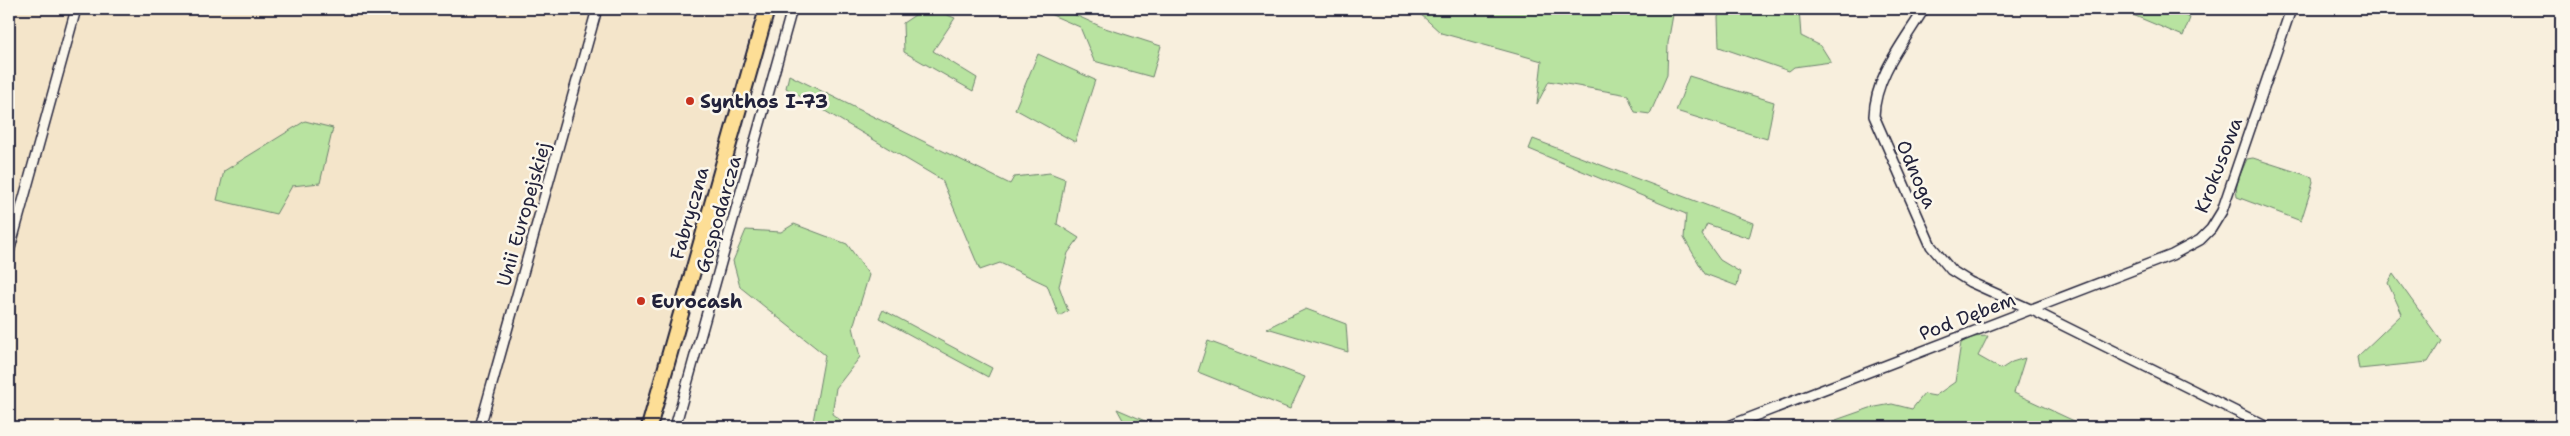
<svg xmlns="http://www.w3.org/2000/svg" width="2570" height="436" font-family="'Shantell Sans',sans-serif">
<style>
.built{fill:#f4e5ca}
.green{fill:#b8e3a0;stroke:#6d826e}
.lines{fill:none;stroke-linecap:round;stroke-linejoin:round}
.minor-casing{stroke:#22223b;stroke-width:12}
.primary-casing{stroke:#22223b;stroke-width:18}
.minor{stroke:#fbf7ec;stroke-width:9}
.primary{stroke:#fdde96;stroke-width:14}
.poi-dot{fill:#c8321e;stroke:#fbf7ec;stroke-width:2}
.labels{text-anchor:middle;stroke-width:5;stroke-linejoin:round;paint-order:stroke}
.poi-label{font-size:19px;font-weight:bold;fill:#22223b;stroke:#fbf7ec;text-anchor:start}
.street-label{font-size:19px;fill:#22223b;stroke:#fbf7ec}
</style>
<rect width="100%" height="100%" fill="#f8efdd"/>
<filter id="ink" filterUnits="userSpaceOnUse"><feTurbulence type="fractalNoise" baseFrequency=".02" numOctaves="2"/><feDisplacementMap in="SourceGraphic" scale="10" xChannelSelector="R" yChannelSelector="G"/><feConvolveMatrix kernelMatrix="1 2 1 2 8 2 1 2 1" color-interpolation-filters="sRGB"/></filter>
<g filter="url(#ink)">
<path class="built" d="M9,9H757L640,427H9Z"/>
<g class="green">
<path d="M924,9H932L955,18L933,51L977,78L973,91L904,52L903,23Z"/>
<path d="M1038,9H1062L1102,27L1161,46L1152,77L1094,61L1080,27Z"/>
<path d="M1407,9H1674L1668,43L1667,75L1650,114L1635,112L1628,95L1549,81L1537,104L1542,61L1441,33L1418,12Z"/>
<path d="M1721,9H1799L1801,36L1821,46L1831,62L1794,67L1789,71L1719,47L1718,17Z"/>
<path d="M2133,9H2168L2190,18L2183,36L2133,15Z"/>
<path d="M1038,54L1095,80L1075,142L1015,109Z"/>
<path d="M789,75L1010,184L1014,177L1050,173L1065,179L1057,224L1079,238L1068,253L1059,286L1068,311L1059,316L1047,285L1000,263L980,270L942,180L786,88Z"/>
<path d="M1689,76L1774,102L1767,139L1676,111Z"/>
<path d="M305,121L333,128L320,183L292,186L276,214L217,200L224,171Z"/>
<path d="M1533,139L1753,223L1749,238L1707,224L1702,235L1720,260L1740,272L1737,286L1705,274L1684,238L1686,214L1529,149Z"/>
<path d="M2253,158L2312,177L2313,183L2301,221L2237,197C2234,185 2242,171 2247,159Z"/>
<path d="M794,224L847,244L869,275L853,327L860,357L836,388L832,414L850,427H812L825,355L740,287L733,261L746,230L781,232Z"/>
<path d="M2393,274L2441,341L2428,362L2359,369L2357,357L2402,314L2388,283Z"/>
<path d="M1306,309L1346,324L1348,352L1267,328Z"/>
<path d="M883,310L992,368L988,377L879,318Z"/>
<path d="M1988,336L1978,356L2001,369L2012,362L2025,358L2014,393L2087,427H1816L1870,408L1892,404L1912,409L1924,394L1935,396L1955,382L1961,343L1971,337Z"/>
<path d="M1208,341L1305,377L1290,409L1198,372Z"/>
<path d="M1117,409L1159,427H1127Z"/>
</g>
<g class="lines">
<defs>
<g id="minor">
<path d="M1924,9C1904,42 1875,76 1874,116L1931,246L1951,270L1970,282L2030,309L2267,427"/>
<path d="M9,252L76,9"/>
<path d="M480,427L597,9"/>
<path d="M675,427L792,9"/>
<path d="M1726,427L2172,255L2200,240L2211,229L2222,211L2291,9"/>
</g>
<path id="primary" d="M649,427L767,9"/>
</defs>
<use href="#minor" class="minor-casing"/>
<use href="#primary" class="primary-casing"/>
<use href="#minor" class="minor"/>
<use href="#primary" class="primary"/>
</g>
</g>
<g class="poi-dot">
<circle cx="690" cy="101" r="5"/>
<circle cx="641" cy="301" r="5"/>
</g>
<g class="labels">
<g class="poi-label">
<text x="700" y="108">Synthos I-73</text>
<text x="651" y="308">Eurocash</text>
</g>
<g class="street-label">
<text transform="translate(2218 165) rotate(-69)" y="7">Krokusowa</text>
<text transform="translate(1917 174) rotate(66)" y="7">Odnoga</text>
<text transform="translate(689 213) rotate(-74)" y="7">Fabryczna</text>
<text transform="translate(523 214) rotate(-74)" y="7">Unii Europejskiej</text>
<text transform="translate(718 214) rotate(-74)" y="7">Gospodarcza</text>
<text transform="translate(1967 316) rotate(-21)" y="7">Pod Dębem</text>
</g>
</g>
<rect width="2570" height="436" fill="none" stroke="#fbf7ec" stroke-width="30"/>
<rect x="15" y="15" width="2540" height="406" fill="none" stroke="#22223b" stroke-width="2" filter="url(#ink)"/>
</svg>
